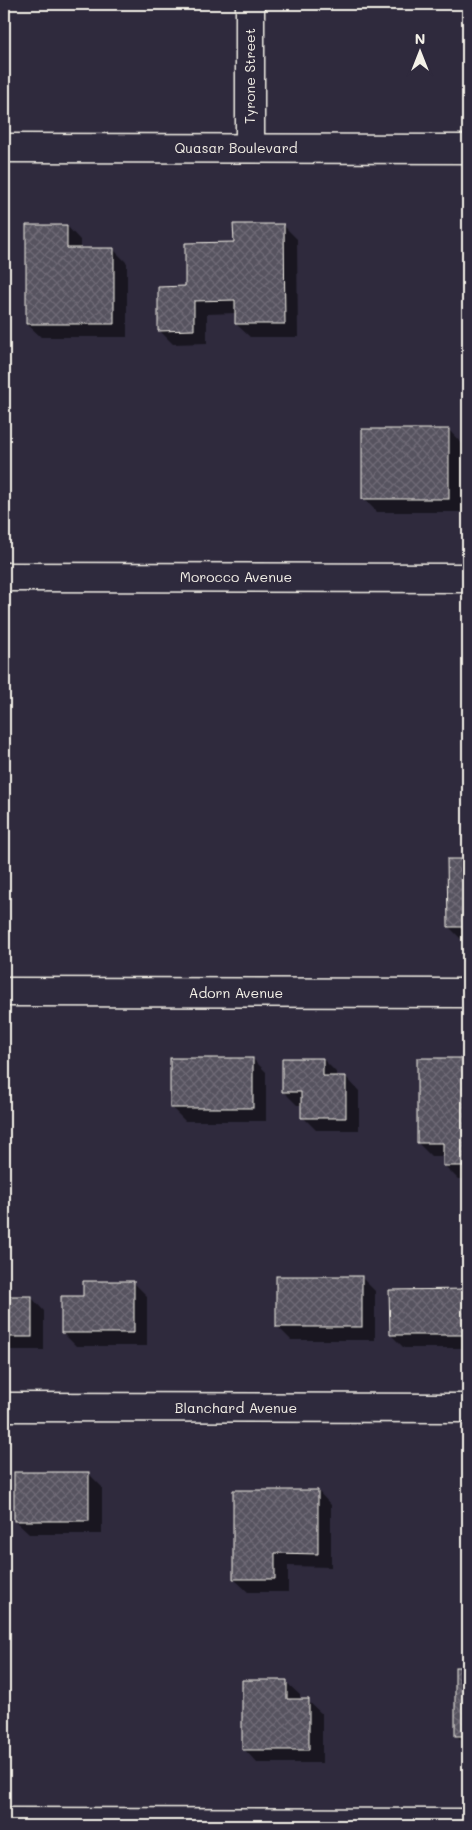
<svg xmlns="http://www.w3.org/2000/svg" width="472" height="1830" font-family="Mali,sans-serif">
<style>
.shadow{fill:#0007}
.building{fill:url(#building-cross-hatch);stroke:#f4f1e8}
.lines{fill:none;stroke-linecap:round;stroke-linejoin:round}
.street-casing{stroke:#f4f1e8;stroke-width:31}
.street{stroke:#2f2a3d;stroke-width:28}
.labels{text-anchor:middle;stroke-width:4;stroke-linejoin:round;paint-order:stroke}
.street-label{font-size:14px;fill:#f4f1e8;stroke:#2f2a3d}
</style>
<defs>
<pattern id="building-cross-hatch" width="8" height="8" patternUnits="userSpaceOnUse" patternTransform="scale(1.25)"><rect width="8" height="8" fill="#56525f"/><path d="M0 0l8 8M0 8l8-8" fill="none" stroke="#6f6b76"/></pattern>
</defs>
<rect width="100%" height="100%" fill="#2f2a3d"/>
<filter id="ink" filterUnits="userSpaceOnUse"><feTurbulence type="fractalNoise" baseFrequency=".02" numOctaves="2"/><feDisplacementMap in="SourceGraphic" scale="10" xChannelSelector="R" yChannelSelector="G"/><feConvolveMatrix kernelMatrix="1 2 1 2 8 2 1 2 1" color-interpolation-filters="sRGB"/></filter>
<g filter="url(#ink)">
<g class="shadow">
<path d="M283,225L297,239L298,337H250L236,324V313L207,314V343L173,344L159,330L186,287L235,244Z"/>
<path d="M67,226L80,240V250H114L127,263V337H41L27,324Z"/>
<path d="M449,430L462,444V512H377L363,498Z"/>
<path d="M448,860H468V940H462L449,927Z"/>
<path d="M253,1059L266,1072V1121H185L171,1107Z"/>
<path d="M323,1059L336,1072V1077H346L359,1091V1130H316L303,1117V1105H297L284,1092Z"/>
<path d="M418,1059L468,1060V1179H458L444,1165V1156H431L418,1143Z"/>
<path d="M362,1278L375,1291V1340H291L277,1326Z"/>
<path d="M133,1282L147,1296V1346H76L62,1332L84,1297Z"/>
<path d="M466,1290L468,1292V1348H404L391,1335Z"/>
<path d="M4,1297H31L44,1311V1350H4Z"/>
<path d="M88,1473L102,1487V1534H29L15,1521Z"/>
<path d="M318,1491L331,1505V1567L288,1566V1592H248L234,1579Z"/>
<path d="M456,1668H468V1747L456,1735Z"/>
<path d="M286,1682L300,1695V1701H308L322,1714V1763H257L244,1749Z"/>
</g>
<g class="building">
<path d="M233,224H284L285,324H235V300L194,301V330L158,331V287L185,286V243L234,242Z"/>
<path d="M26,225H67V248H114V324H26Z"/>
<path d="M466,246H468V336Z"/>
<rect x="362" y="429" width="87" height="70"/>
<path d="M447,859H468V927H448Z"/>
<rect x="170" y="1058" width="83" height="50"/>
<path d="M282,1058H323V1076H346V1118H301V1092H282Z"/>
<path d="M417,1058H468V1166H443V1143H417Z"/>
<rect x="276" y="1276" width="86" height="51"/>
<path d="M83,1281H134V1333H61V1296H83Z"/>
<path d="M467,1289V1335H390L389,1290Z"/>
<rect x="4" y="1296" width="28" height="41"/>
<rect x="14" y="1472" width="75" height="49"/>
<path d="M233,1490H318V1554L275,1553V1579H233Z"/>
<rect x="455" y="1667" width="13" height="69"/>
<path d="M242,1680H287V1699H309V1750H242Z"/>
</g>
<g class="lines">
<defs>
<g id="street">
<path d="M4,148L468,149"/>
<path d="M250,148V4"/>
<path d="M4,577L468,578"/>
<path d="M4,992L468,993"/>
<path d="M4,1407L468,1408"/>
<path d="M4,1822L468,1823"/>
</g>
</defs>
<use href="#street" class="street-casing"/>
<use href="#street" class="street"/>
</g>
</g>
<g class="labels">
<g class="street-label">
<text transform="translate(250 76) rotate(-90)" y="5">Tyrone Street</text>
<text x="236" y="153">Quasar Boulevard</text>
<text x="236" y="582">Morocco Avenue</text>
<text x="236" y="998">Adorn Avenue</text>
<text x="236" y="1413">Blanchard Avenue</text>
</g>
</g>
<rect width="472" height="1830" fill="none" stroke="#2f2a3d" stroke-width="20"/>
<rect x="10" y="10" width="452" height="1810" fill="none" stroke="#f4f1e8" stroke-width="2" filter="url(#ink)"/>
<g transform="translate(420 52)" stroke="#2f2a3d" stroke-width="4" paint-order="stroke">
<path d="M0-4L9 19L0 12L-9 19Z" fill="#f4f1e8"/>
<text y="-8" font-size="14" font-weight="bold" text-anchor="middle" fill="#f4f1e8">N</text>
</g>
</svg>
